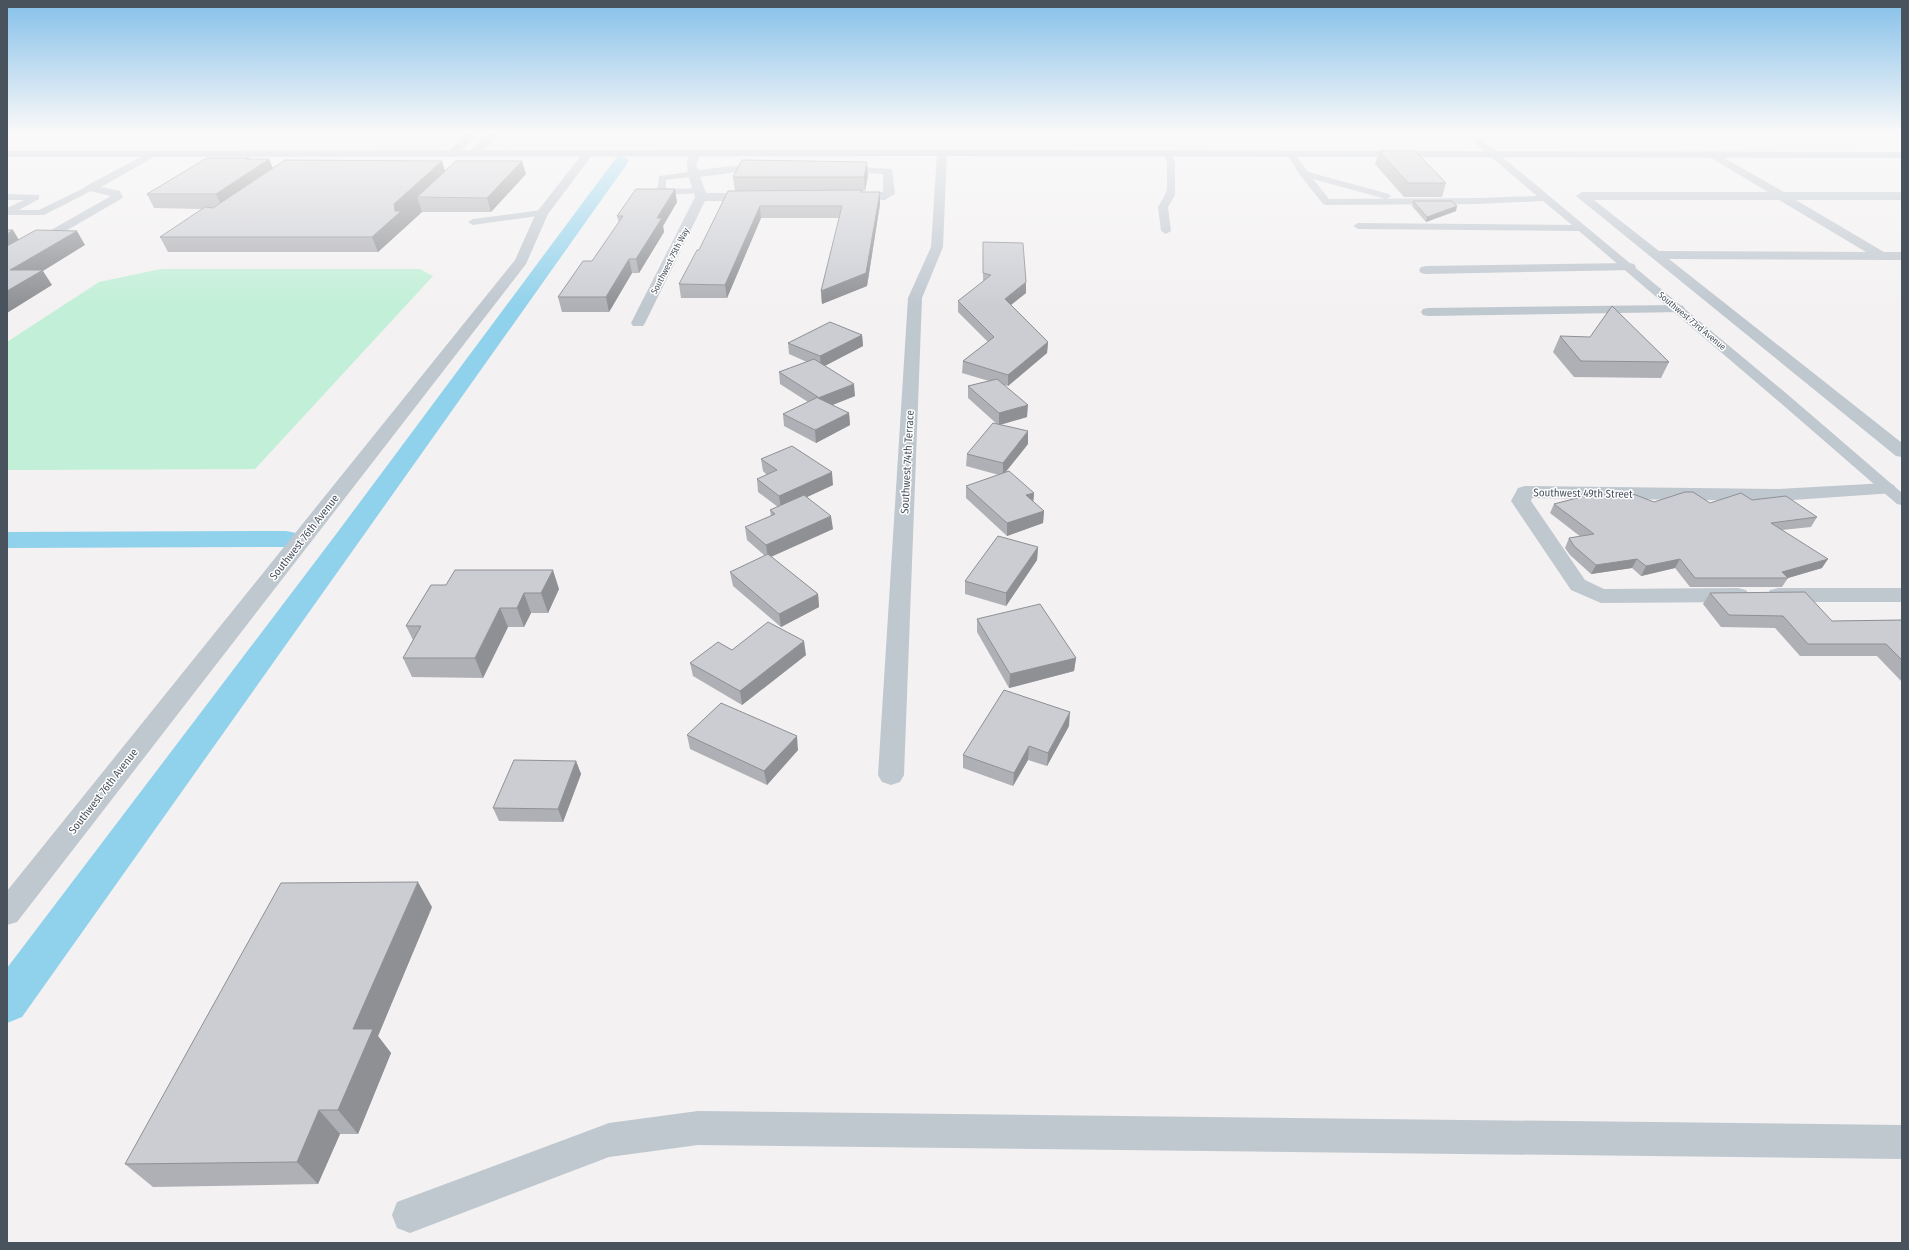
<svg xmlns="http://www.w3.org/2000/svg" width="1909" height="1250" font-family="'Fira Sans Condensed',sans-serif">
<style>
.green{fill:#c1efd7}
.lines{fill:none;stroke-linecap:round;stroke-linejoin:round}
.canal{fill:#90d1eb;fill-rule:evenodd}
.service{fill:#bfc7cf;fill-rule:evenodd}
.minor{fill:#bfc7cf;fill-rule:evenodd}
.tertiary{fill:#bfc7cf;fill-rule:evenodd}
.primary{fill:#b2becf;fill-rule:evenodd}
.wall{fill:#afb0b5}
.shaded-wall{fill:#8e9094}
.building{fill:#cbcdd3;stroke:#8e9094}
.labels{text-anchor:middle;stroke-width:3;stroke-linejoin:round;paint-order:stroke}
.far-street-label{font-size:9px;fill:#49535e;stroke:#fff}
.street-label{font-size:11px;fill:#49535e;stroke:#fff}
</style>
<rect width="100%" height="100%" fill="#f3f1f1"/>
<g class="green">
<path d="M7,132H456V133L420,136L7,134Z"/>
<path d="M1902,132V139L750,137L535,134L515,133Z"/>
<path d="M161,269H420L433,276L255,469L7,470V342L99,282Z"/>
</g>
<g class="lines">
<g class="canal">
<path d="M621,156L626,158L629,161L22,1017L7,1023V968L337,533L616,158Z"/>
<path d="M286,531L296,533L300,539L296,545L286,547L7,548V532Z"/>
</g>
<g class="service">
<path d="M1476,140H1482L1787,394L1902,493V505L1897,504L1777,400L1579,231L1358,229L1353,226L1358,223L1572,225L1543,201L1478,204L1326,205L1323,204L1300,175L1286,153L1287,151H1293L1308,172L1389,194L1391,196L1386,199L1313,179L1329,199L1478,198L1537,196L1476,144Z"/>
<path d="M1164,151H1170L1175,162V195L1168,207L1171,231L1166,234L1161,231L1158,207L1165,195L1167,189V162L1163,153Z"/>
<path d="M695,171L698,172V176L666,180V189L698,188L701,189V193L661,195L657,192L659,176Z"/>
<path d="M90,185L94,188L93,190L44,215H7V208L24,200H7V194L39,195V199L19,210H39Z"/>
<path d="M542,210L547,213L545,215L473,225L468,222L473,219Z"/>
</g>
<g class="minor">
<path d="M696,150L701,153L696,165L698,170C711,169 765,160 773,169L767,172H738L700,177L706,193H754L760,197L754,201H705L645,323L643,326H633L631,323L695,197C692,186 678,154 696,150Z"/>
<path d="M942,150L947,153L943,247L922,298L904,775L900,782L891,785L882,782L878,775L908,298L931,247L937,153Z"/>
<path d="M152,151L157,154L156,156L101,187L120,191L123,197L121,199L7,265V255L111,196L86,190L84,188L86,186Z"/>
<path d="M1712,151L1784,192H1902V200H1796L1884,252H1902V260L1669,259L1902,443V457L1896,456L1576,196L1582,192H1768L1708,156L1707,154L1708,152ZM1594,200H1779L1866,252L1659,251Z"/>
<path d="M838,166L892,169L895,194L885,200L847,199L845,197L847,195L851,193L883,192V174L834,171L832,169L834,167Z"/>
<path d="M1629,263L1634,264L1636,267L1634,270L1426,274L1421,273L1419,270L1421,267L1426,266Z"/>
<path d="M1678,305L1683,306L1685,309L1683,312L1428,316L1423,315L1421,312L1423,309L1428,308Z"/>
<path d="M1887,483L1894,485L1896,489L1894,493L1777,501L1532,498L1531,501L1585,580L1604,589L1738,588L1746,590L1749,595L1746,600L1738,602L1601,603L1571,590L1511,501L1518,488L1525,486L1777,489Z"/>
<path d="M1778,588H1902V602H1778L1770,600L1767,595L1770,590Z"/>
<path d="M698,1111L1902,1125V1159L698,1145L609,1157L410,1233L397,1228L392,1215L397,1202L609,1123Z"/>
</g>
<g class="tertiary">
<path d="M468,132H480L454,157H446L445,155L446,153Z"/>
<path d="M490,132H502L477,156H469L468,154L469,152Z"/>
<path d="M588,151L593,154L548,214L526,264L17,922L7,925V891L515,260L536,213L584,152Z"/>
</g>
<path class="primary" d="M942,150L1902,152V158L942,156L7,157V151Z"/>
</g>
<g class="wall">
<path d="M1379,151L1446,183L1442,197H1404L1375,164Z"/>
<path d="M249,158V159L273,168L445,171L526,174L491,212H422L378,252H168L160,237L203,209L154,208L147,194Z"/>
<path d="M868,175L865,191H862V192L880,204L867,286L822,304L821,291L839,218H761L727,298H681L679,284L735,191L733,177Z"/>
<path d="M1413,201L1456,211L1426,222L1412,206Z"/>
<path d="M677,202L663,226L664,232L639,273H632L609,312H562L558,297L592,261L619,223L617,216Z"/>
<path d="M983,242L1026,293L1011,305L1048,342L1047,353L1008,386L1004,385L1027,417L1000,425L1028,444L1005,473L1034,493L1033,501L1044,511L1043,523L1007,536L966,498V486L999,475L966,466L967,454L997,424L968,398V386L989,381L962,373L963,361L988,342L958,312V301L983,282Z"/>
<path d="M862,335L863,346L824,366L855,396L832,405L849,413L850,425L816,443L784,426L783,414L808,402L780,384L779,372L807,362L789,354L788,343Z"/>
<path d="M1560,336L1669,362L1661,378L1574,377L1553,352Z"/>
<path d="M761,459L833,485L807,497L833,529L771,557L818,594L819,607L781,627L733,586L730,572L765,556L747,540L745,527L771,516L770,510L778,507L758,492L757,479L767,475L763,471Z"/>
<path d="M1611,499L1654,502L1710,503L1752,500L1817,517L1811,527L1782,530L1822,568L1788,578L1782,587H1690L1675,568L1641,576L1632,568L1591,574L1570,555L1565,548L1569,538L1581,537L1550,513L1554,504Z"/>
<path d="M1038,547L1037,560L1006,606L965,594V581Z"/>
<path d="M431,585L559,589L548,613H531L524,627H508L483,678L412,677L403,658L413,640L406,626Z"/>
<path d="M1710,593L1832,621L1902,620V682L1877,656H1800L1775,628L1721,627L1703,604Z"/>
<path d="M977,619L1076,658L1074,671L1009,688L977,632Z"/>
<path d="M732,650L806,655L742,705L693,676L690,663Z"/>
<path d="M1069,726L1047,766L1028,760L1013,786L963,768V755Z"/>
<path d="M687,735L798,750L767,785L690,749Z"/>
<path d="M576,761L581,774L563,822L499,821L493,808Z"/>
<path d="M432,907L378,1036L391,1053L358,1134H340L318,1184L153,1187L125,1164Z"/>
</g>
<g class="shaded-wall">
<path d="M249,158L253,170L269,159L275,173L223,209L216,194L246,159Z"/>
<path d="M442,161L446,174L417,197L422,212L378,252L372,237L395,211L394,204Z"/>
<path d="M522,161L526,174L491,212L487,198Z"/>
<path d="M867,162L868,175L865,191L864,177Z"/>
<path d="M675,189L677,202L663,226L664,232L639,273L636,259L657,218Z"/>
<path d="M880,192V204L867,286L822,304L821,291Z"/>
<path d="M760,206L761,218L727,298L725,285Z"/>
<path d="M1457,206L1456,211L1426,222L1427,217Z"/>
<path d="M13,230L22,245L7,253V234Z"/>
<path d="M77,231L85,245L43,271L52,285L7,313V291L10,270Z"/>
<path d="M629,259L632,273L609,312L606,297Z"/>
<path d="M1026,282V293L1004,310L1005,299Z"/>
<path d="M862,335L863,346L821,368L820,356Z"/>
<path d="M1048,342L1047,353L1008,386V375Z"/>
<path d="M854,384L855,396L820,410L818,398Z"/>
<path d="M1028,405L1027,417L999,425V413Z"/>
<path d="M849,413L850,425L816,443L815,430Z"/>
<path d="M1028,431V444L1003,475V463Z"/>
<path d="M832,472L833,485L781,509L779,496Z"/>
<path d="M1034,493L1033,505L1026,495Z"/>
<path d="M1044,511L1043,523L1007,536V523Z"/>
<path d="M831,516L833,529L768,558L766,545Z"/>
<path d="M1038,547L1037,560L1006,606V593Z"/>
<path d="M1637,559L1632,568L1591,574L1596,565Z"/>
<path d="M1680,559L1675,568L1641,576L1646,566Z"/>
<path d="M1828,559L1822,568L1788,578L1782,572Z"/>
<path d="M553,570L559,589L548,613L541,593Z"/>
<path d="M524,593L531,613L524,627L517,608Z"/>
<path d="M818,594L819,607L781,627L779,614Z"/>
<path d="M500,608L508,627L483,678L475,658Z"/>
<path d="M804,641L806,655L742,705L740,691Z"/>
<path d="M1076,658L1074,671L1009,688L1010,674Z"/>
<path d="M1070,712L1069,726L1047,766L1048,753Z"/>
<path d="M797,736L798,750L767,785L764,771Z"/>
<path d="M1029,746L1028,760L1013,786L1014,773Z"/>
<path d="M576,761L581,774L563,822L558,809Z"/>
<path d="M418,882L432,907L378,1036L391,1053L358,1134L338,1110L353,1029Z"/>
<path d="M319,1110L340,1134L318,1184L297,1162Z"/>
</g>
<g class="building">
<path d="M1379,151H1415L1446,183H1408Z"/>
<path d="M207,158H249L246,159H269L216,194H147Z"/>
<path d="M285,160L442,161L394,204L395,211H402L456,161H522L487,198L417,197L372,237H160L205,207L213,208Z"/>
<path d="M742,160L867,162L864,177H733Z"/>
<path d="M636,189H675L657,218H662L636,259H629L606,297H558L583,261H592L623,216H617Z"/>
<path d="M861,190V192H880L866,273L821,291L842,206H760L725,285L679,284L697,250H699L728,191Z"/>
<path d="M1413,201H1452L1457,206L1427,217Z"/>
<path d="M7,230H13L7,234Z"/>
<path d="M36,230L77,231L10,270H43L7,291V246Z"/>
<path d="M983,242L1023,243L1026,282L1005,299L1048,342L1008,375L963,361L994,337L958,301L991,275L983,273Z"/>
<path d="M1612,306L1669,362L1581,361L1560,336L1590,337Z"/>
<path d="M830,322L862,335L820,356L788,343Z"/>
<path d="M814,359L854,384L818,398L849,413L815,430L783,414L818,397L779,372Z"/>
<path d="M997,379L1028,405L999,413L968,386Z"/>
<path d="M993,423L1028,431L1003,463L967,454Z"/>
<path d="M792,446L832,472L779,496L757,479L777,470L761,459Z"/>
<path d="M1009,471L1034,493L1026,495L1044,511L1007,523L966,486Z"/>
<path d="M1600,492L1611,499L1618,492H1628L1654,502L1685,492H1693L1710,503L1741,493L1752,500L1786,496L1817,517L1771,523L1828,559L1782,572L1788,578H1695L1680,559L1646,566L1637,559L1596,565L1574,546L1569,538L1594,534L1554,504Z"/>
<path d="M804,495L831,516L766,545L745,527L775,514L770,510Z"/>
<path d="M998,536L1038,547L1006,593L965,581Z"/>
<path d="M768,554L818,594L779,614L730,572Z"/>
<path d="M455,570H553L541,593H524L517,608H500L475,658H403L421,626H406L431,585H446Z"/>
<path d="M1805,592L1832,621L1902,620V660L1886,644H1808L1783,616L1729,615L1710,593Z"/>
<path d="M1040,604L1076,658L1010,674L977,619Z"/>
<path d="M768,622L804,641L740,691L690,663L718,642L732,650Z"/>
<path d="M1004,690L1070,712L1048,753L1029,746L1014,773L963,755Z"/>
<path d="M721,703L797,736L764,771L687,735Z"/>
<path d="M514,760L576,761L558,809L493,808Z"/>
<path d="M418,882L353,1029H373L338,1110H319L297,1162L125,1164L281,883Z"/>
</g>
<linearGradient id="sky" x2="0" y2="1"><stop stop-color="#85c0e9"/><stop offset="0.43" stop-color="#faf9f9"/><stop offset="1" stop-color="#faf9f9" stop-opacity="0"/></linearGradient>
<rect width="1909" height="308" fill="url(#sky)"/>
<g class="labels">
<g class="far-street-label">
<text transform="translate(670 261) rotate(-63)" y="3">Southwest 75th Way</text>
<text transform="translate(1692 321) rotate(40)" y="3">Southwest 73rd Avenue</text>
</g>
<g class="street-label">
<text transform="translate(907 462) rotate(-87)" y="4">Southwest 74th Terrace</text>
<text transform="translate(1583 493) rotate(1)" y="4">Southwest 49th Street</text>
<text transform="translate(304 537) rotate(-52)" y="4">Southwest 76th Avenue</text>
<text transform="translate(103 791) rotate(-52)" y="4">Southwest 76th Avenue</text>
</g>
</g>
<rect width="1909" height="1250" fill="none" stroke="#49535e" stroke-width="16"/>
</svg>
